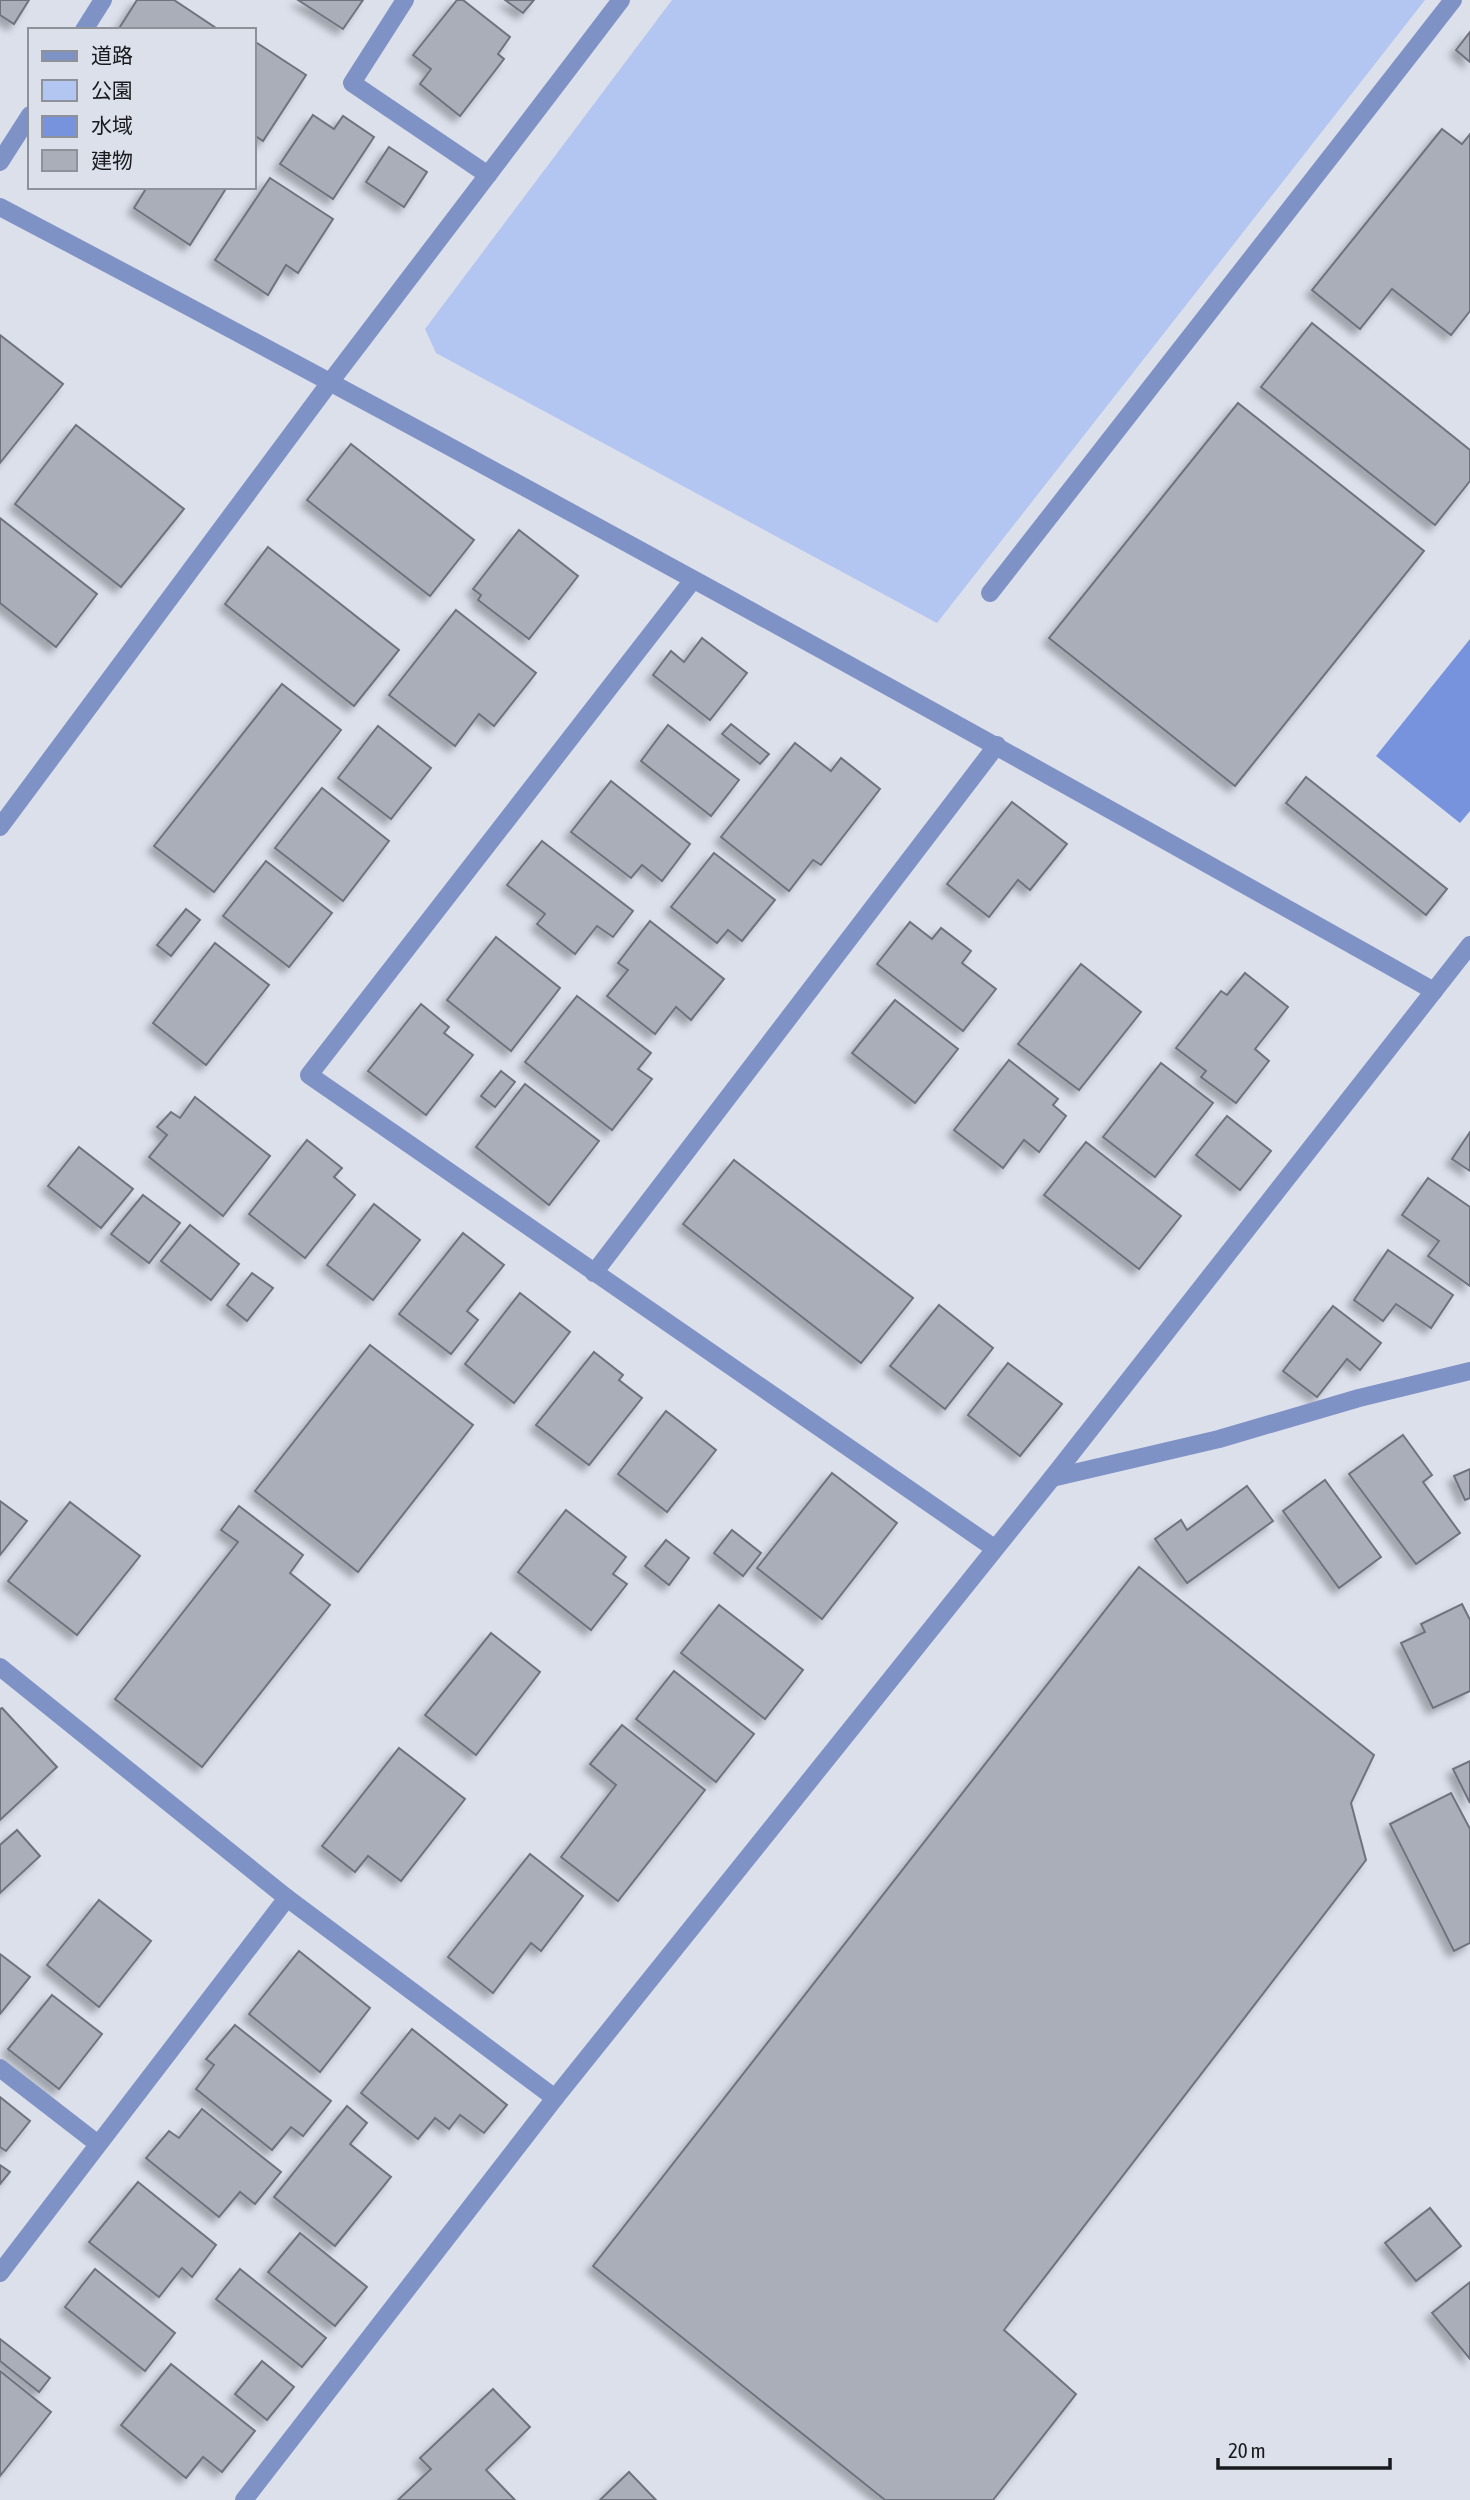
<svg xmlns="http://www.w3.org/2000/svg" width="1470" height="2500" font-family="'Asap Condensed','Noto Sans JP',sans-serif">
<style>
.green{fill:#b3c5f1}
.water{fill:#7893dd}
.building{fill:#aaaeb9;stroke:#6f737d;stroke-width:2;filter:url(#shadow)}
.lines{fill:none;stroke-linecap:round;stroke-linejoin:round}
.lane{stroke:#7f92c5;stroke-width:18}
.street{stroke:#7f92c5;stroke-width:18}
</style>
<defs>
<filter id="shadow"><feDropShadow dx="-6" dy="6" stdDeviation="3.5" flood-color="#0004"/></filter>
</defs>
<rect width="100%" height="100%" fill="#dbe0eb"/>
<path class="green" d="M672,0H1425L937,623L436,353L425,329Z"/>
<path class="water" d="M1470,639V811L1460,823L1376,756Z"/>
<g class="building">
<path d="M0,0H29L14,24L0,15Z"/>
<path d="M137,0H174L219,30H118Z"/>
<path d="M298,0H363L343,29Z"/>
<path d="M457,0H463L510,37L498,54L504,59L460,116L420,84L431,69L413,55Z"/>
<path d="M505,0H534L523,13Z"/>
<path d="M1470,32V62L1456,50Z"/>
<path d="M254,41L306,75L263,141L254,135Z"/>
<path d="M313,115L334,129L343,116L374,137L333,199L280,164Z"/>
<path d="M1442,129L1462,144L1470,134V311L1451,335L1392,289L1360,329L1312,290Z"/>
<path d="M389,147L427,172L404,207L366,182Z"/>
<path d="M270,178L333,219L298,273L286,265L268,295L215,260Z"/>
<path d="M147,187H227L190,245L134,208Z"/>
<path d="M1312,323L1470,450V481L1435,525L1261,387Z"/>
<path d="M0,335L63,384L0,463Z"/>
<path d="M1238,403L1424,551L1235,786L1049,638Z"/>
<path d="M76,425L184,509L121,587L15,504Z"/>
<path d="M351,444L474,540L430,596L307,500Z"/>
<path d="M0,518L97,594L56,647L0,603Z"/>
<path d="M519,530L578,576L529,639L478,600L481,595L473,589Z"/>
<path d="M268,547L399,650L354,706L225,604Z"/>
<path d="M456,610L536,673L494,726L479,714L455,746L389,695Z"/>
<path d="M702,638L747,673L710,720L653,675L671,651L684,662Z"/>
<path d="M282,684L341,730L214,892L154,846Z"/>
<path d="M731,724L769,754L760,764L722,734Z"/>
<path d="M668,725L739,780L711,816L641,761Z"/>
<path d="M378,726L431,768L391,819L338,778Z"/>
<path d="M795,743L831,771L841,758L880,789L821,865L813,860L789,891L721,837Z"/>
<path d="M1306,777L1447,889L1426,915L1286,803Z"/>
<path d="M611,781L690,844L662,881L642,865L631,878L571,832Z"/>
<path d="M322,788L389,841L343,901L275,848Z"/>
<path d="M1012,802L1067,844L1030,890L1018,880L989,917L947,884Z"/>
<path d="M542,841L633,911L613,937L597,926L575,954L537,924L545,914L507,885Z"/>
<path d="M714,853L775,900L742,941L728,930L717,943L671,907Z"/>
<path d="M266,861L332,913L289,967L223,916Z"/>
<path d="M186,909L200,920L171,956L157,945Z"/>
<path d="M650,921L724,979L691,1020L676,1007L655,1034L607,996L628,970L618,963Z"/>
<path d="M910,922L932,939L941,928L971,951L962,963L996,989L963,1031L877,964Z"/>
<path d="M496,937L560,988L511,1051L447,1000Z"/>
<path d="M215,943L269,985L206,1065L153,1023Z"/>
<path d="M1081,964L1141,1012L1079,1090L1018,1044Z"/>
<path d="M1245,973L1288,1007L1255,1049L1269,1061L1236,1103L1201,1077L1206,1071L1176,1048L1221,991L1227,995Z"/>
<path d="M577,996L651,1053L638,1069L652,1079L612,1130L525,1062Z"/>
<path d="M895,1000L958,1049L915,1103L852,1053Z"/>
<path d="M421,1004L449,1027L444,1033L473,1055L426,1115L368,1071Z"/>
<path d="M1009,1060L1058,1099L1053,1105L1066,1116L1039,1152L1024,1140L1003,1168L954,1130Z"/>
<path d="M1161,1063L1213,1103L1155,1177L1103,1137Z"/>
<path d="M501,1071L515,1082L495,1107L481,1096Z"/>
<path d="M525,1084L599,1141L549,1205L476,1147Z"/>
<path d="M195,1097L270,1156L223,1216L149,1157L167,1135L157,1127L171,1112L180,1118Z"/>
<path d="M1227,1116L1271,1151L1240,1190L1196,1155Z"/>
<path d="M1470,1132V1171L1452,1159Z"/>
<path d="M307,1140L342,1168L334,1177L355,1195L305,1258L249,1214Z"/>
<path d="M1086,1142L1181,1216L1139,1269L1044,1195Z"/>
<path d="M79,1147L133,1189L101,1228L48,1186Z"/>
<path d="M734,1160L913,1298L861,1363L683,1224Z"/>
<path d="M1428,1178L1470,1207V1286L1428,1256L1439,1241L1402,1215Z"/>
<path d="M143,1195L180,1223L149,1263L111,1234Z"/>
<path d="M374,1204L420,1240L373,1300L327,1265Z"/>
<path d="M190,1225L239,1264L211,1300L161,1261Z"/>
<path d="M463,1233L504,1265L467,1311L478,1320L451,1354L399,1314Z"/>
<path d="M1388,1250L1453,1295L1431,1328L1396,1304L1383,1321L1354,1300Z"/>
<path d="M252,1273L273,1288L247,1321L227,1305Z"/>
<path d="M520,1293L570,1332L514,1403L465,1364Z"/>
<path d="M939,1305L993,1348L945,1409L890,1366Z"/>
<path d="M1333,1306L1381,1343L1360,1370L1347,1359L1317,1397L1283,1371Z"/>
<path d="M370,1345L473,1425L358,1572L255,1491Z"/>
<path d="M594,1352L623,1375L619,1380L642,1398L589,1465L536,1425Z"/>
<path d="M1008,1363L1062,1404L1020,1456L968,1415Z"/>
<path d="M666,1411L716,1450L667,1512L618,1474Z"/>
<path d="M1403,1435L1432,1475L1423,1482L1460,1533L1416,1564L1349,1474Z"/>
<path d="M1470,1469V1498L1465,1500L1454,1476Z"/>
<path d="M832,1473L897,1523L822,1619L757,1568Z"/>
<path d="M1325,1480L1381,1557L1339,1588L1283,1511Z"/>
<path d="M1247,1486L1273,1521L1187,1583L1155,1539L1181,1520L1187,1530Z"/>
<path d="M0,1501L27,1521L0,1555Z"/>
<path d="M70,1502L140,1556L77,1635L8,1581Z"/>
<path d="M239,1506L303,1555L290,1573L330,1605L202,1767L115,1699L238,1542L221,1530Z"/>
<path d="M566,1510L626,1557L613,1574L627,1584L591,1630L518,1572Z"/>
<path d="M732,1530L761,1553L743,1576L714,1553Z"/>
<path d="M666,1540L689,1558L669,1585L645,1566Z"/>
<path d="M1139,1567L1374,1755L1351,1803L1366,1860L1004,2330L1076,2394L993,2500H885L593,2266Z"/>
<path d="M1462,1604L1470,1620V1691L1433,1708L1401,1643L1425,1632L1421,1624Z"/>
<path d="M719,1605L803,1670L765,1719L681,1653Z"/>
<path d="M491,1633L540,1672L476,1755L425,1715Z"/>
<path d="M674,1671L754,1734L716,1782L636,1719Z"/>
<path d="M2,1708L57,1767L0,1820V1709Z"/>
<path d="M622,1725L705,1790L618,1901L561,1857L616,1785L590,1764Z"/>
<path d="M399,1748L465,1799L401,1881L368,1856L355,1872L322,1846Z"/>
<path d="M1470,1761V1803L1453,1769Z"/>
<path d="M1451,1793L1470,1829V1943L1454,1951L1390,1824Z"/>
<path d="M17,1830L40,1856L0,1893V1845Z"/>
<path d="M530,1854L583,1896L541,1951L531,1943L493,1993L448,1957Z"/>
<path d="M99,1900L151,1941L99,2007L47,1965Z"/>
<path d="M299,1951L370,2008L320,2072L249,2014Z"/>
<path d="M0,1954L30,1977L0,2014Z"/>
<path d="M52,1995L102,2034L59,2089L8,2049Z"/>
<path d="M235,2025L331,2101L303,2136L291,2127L272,2150L196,2089L214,2065L206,2059Z"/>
<path d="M412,2029L507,2105L484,2133L460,2115L449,2129L435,2118L418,2139L361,2093Z"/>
<path d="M0,2097L30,2121L6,2151L0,2147Z"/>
<path d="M347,2106L367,2123L350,2144L391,2177L335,2246L274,2197Z"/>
<path d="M202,2109L281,2172L255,2204L240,2192L219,2217L146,2158L169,2131L179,2138Z"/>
<path d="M0,2165L10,2172L0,2184Z"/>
<path d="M138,2182L216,2245L192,2277L182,2268L159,2297L89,2242Z"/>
<path d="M1430,2208L1461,2246L1416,2281L1385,2243Z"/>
<path d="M300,2233L367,2287L335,2326L268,2272Z"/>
<path d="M95,2269L175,2333L145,2371L65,2307Z"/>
<path d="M240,2269L326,2338L302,2367L216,2299Z"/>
<path d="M1470,2282V2359L1432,2313Z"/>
<path d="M0,2339L50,2378L39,2392L0,2361Z"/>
<path d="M262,2361L294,2387L267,2420L235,2394Z"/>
<path d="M171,2364L255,2431L222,2472L203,2457L186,2478L121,2425Z"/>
<path d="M0,2371L51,2412L0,2476Z"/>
<path d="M493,2389L530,2427L486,2470L515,2500H398L431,2469L420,2458Z"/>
<path d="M629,2472L656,2500H600Z"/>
</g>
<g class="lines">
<path class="lane" d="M990,593L1453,0"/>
<g class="street">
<path d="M405,0L352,83L488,175"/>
<path d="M84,30L103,0"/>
<path d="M0,162L30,115"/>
<path d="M0,207C482,460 959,724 1434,991"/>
<path d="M693,580L309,1075L994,1548"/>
<path d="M0,827L331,381L621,0"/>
<path d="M594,1273L997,745"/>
<path d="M1052,1478L1219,1439L1359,1398L1470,1371"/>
<path d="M0,1667L287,1898L555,2098"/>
<path d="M0,2068L98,2144"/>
<path d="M0,2273L287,1898"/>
<path d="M244,2500L555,2098L1052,1478L1470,945"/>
</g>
</g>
<rect x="28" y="28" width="228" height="161" fill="#dbe0eb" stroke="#8d9199" stroke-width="2"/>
<rect x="42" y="51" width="35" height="10" fill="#7f92c5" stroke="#8d9199" stroke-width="2"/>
<text x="91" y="63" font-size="21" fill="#181a1e">道路</text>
<rect x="42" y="80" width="35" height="21" fill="#b3c5f1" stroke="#8d9199" stroke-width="2"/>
<text x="91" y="98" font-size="21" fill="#181a1e">公園</text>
<rect x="42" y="116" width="35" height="21" fill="#7893dd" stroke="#8d9199" stroke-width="2"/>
<text x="91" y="133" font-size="21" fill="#181a1e">水域</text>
<rect x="42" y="150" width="35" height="21" fill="#aaaeb9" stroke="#8d9199" stroke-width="2"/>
<text x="91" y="168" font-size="21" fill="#181a1e">建物</text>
<path d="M1218 2458v10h172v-10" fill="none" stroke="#181a1e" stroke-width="3.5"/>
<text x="1228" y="2458" font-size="21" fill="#181a1e" stroke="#dbe0eb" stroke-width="5" paint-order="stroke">20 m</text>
</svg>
